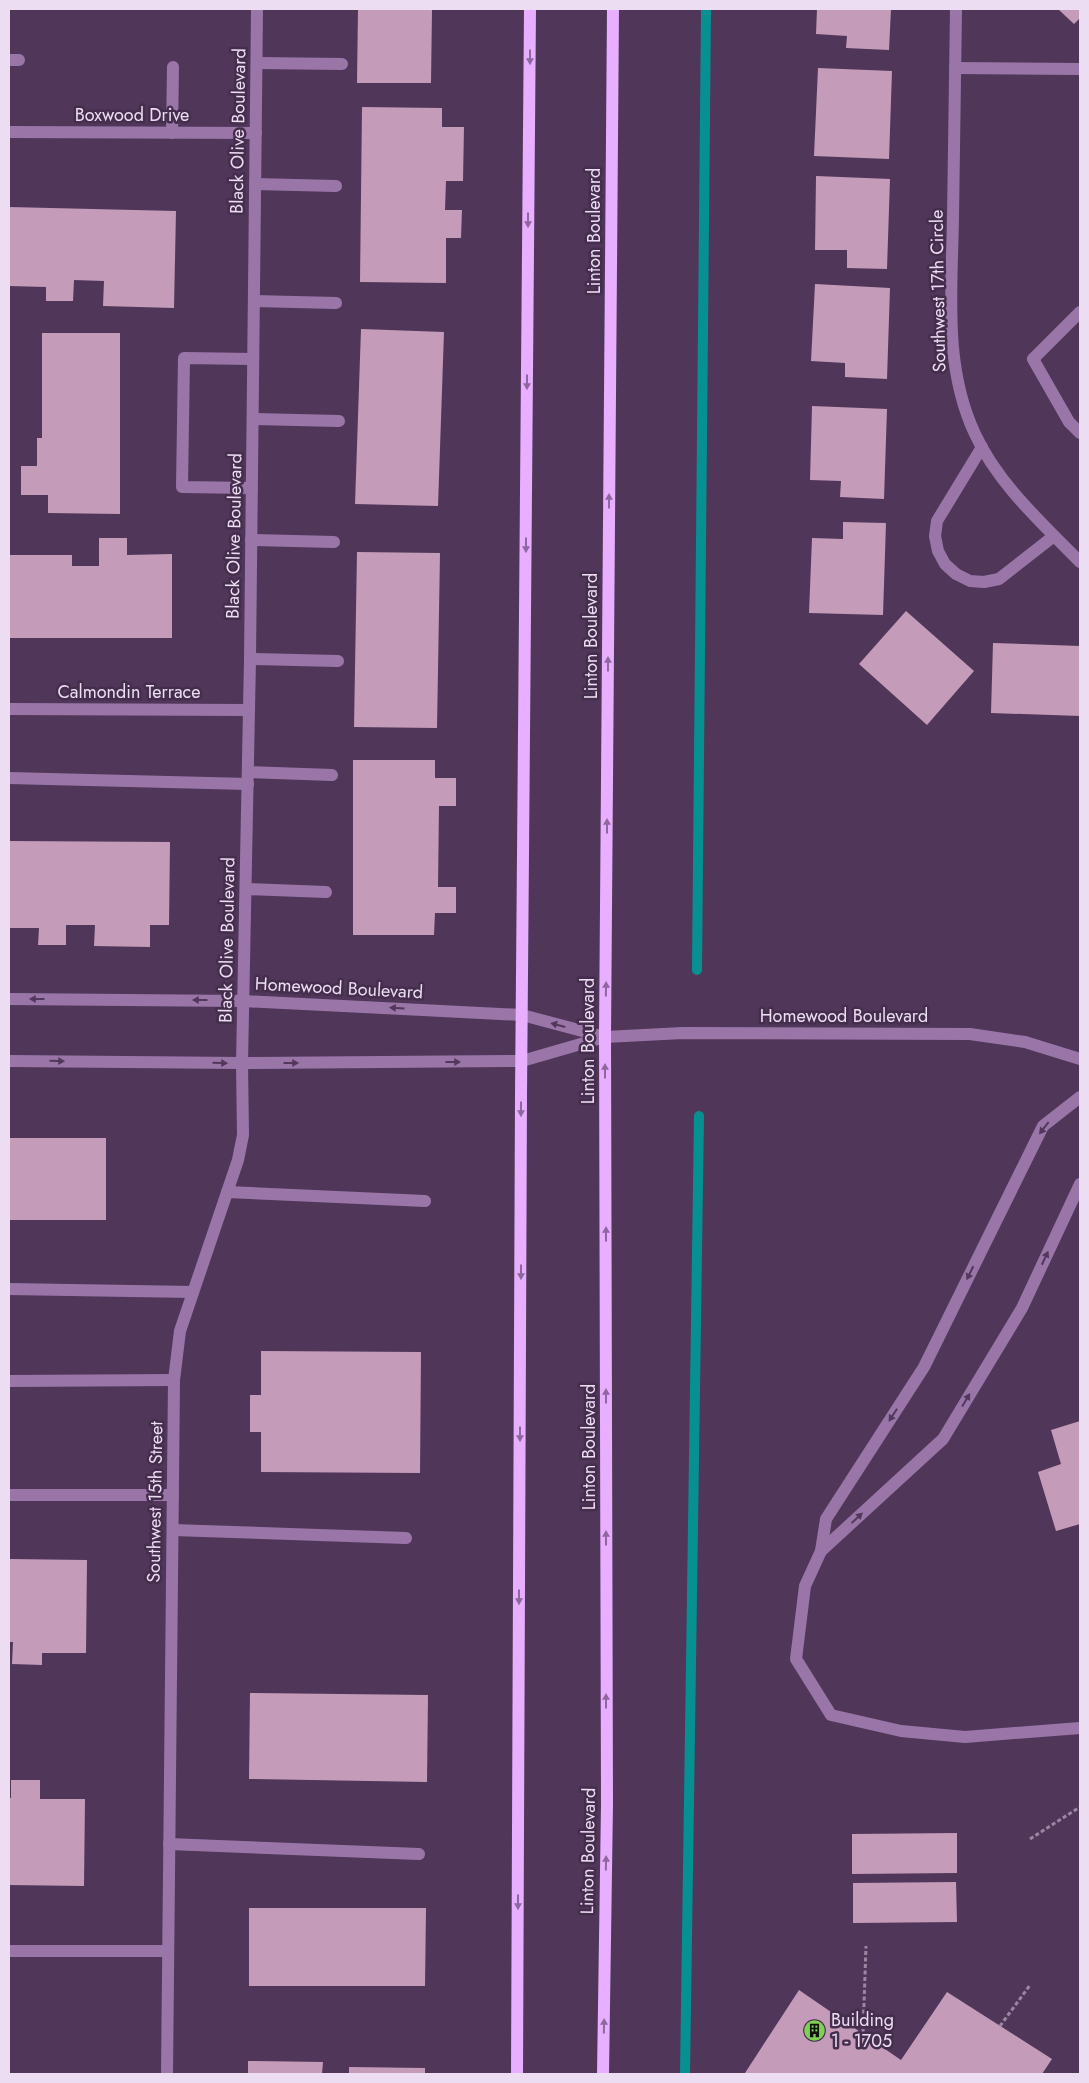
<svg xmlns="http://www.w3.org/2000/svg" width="1089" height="2083" font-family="Jost,sans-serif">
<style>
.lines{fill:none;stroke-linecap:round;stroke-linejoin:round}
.stream{stroke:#079092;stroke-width:10}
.building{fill:#c59bba}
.path{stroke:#9c87a3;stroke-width:3;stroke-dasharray:4 2.5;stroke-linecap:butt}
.minor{stroke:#9a76a8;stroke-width:12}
.major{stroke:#e8aeff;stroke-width:12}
.oneway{fill:#8e679e}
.oneway2{fill:#52385c}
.labels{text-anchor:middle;stroke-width:5;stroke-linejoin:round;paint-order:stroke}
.street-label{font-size:18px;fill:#ecddf2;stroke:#452d4e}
.poi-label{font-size:18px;fill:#ecddf2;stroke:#452d4e;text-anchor:start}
</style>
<rect width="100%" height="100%" fill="#503759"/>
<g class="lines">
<g class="stream">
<path d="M697,970L706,9"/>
<path d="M685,2074L699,1116"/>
</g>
</g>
<g class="building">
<path d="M358,9H432L431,83H357Z"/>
<path d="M817,9H891L889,50L846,48L847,36L816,34Z"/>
<path d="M1058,9H1080V18L1074,24Z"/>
<path d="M818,68L892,71L889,159L814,156Z"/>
<path d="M362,107L442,108V127H464L463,181H446L445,210H462L461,238H446V283L360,282Z"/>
<path d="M816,176L890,179L887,269L847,268V250H815Z"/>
<path d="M9,207L176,211L174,308L103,306L104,281L74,280L73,301H46V287L9,286Z"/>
<path d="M815,284L890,288L887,379L845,377V363L811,361Z"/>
<path d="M361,329L444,332L438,506L355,504Z"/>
<path d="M42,333H120V514L48,513V495H21V466H37V438H42Z"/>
<path d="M812,406L887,409L884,499L840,497L841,481L810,480Z"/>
<path d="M843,522L886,523L883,615L809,613L812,538L843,539Z"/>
<path d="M99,538H127V555L172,554V638H9V555H72V566H99Z"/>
<path d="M357,552L440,553L437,728L354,727Z"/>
<path d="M906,611L974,671L927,725L859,664Z"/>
<path d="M993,643L1080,646V716L991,713Z"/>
<path d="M353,760H435V778H456V806H439L438,887H456V913H435L434,935H353Z"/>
<path d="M9,841L170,842L169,925H150V947L94,946L95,925H66V945H38L39,928H9Z"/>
<rect x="9" y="1138" width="97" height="82"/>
<path d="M261,1351L421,1352L420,1473L261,1472V1432H250V1395H261Z"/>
<path d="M1080,1421V1524L1056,1531L1038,1472L1061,1464L1051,1430Z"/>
<path d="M9,1559L87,1560L86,1653H42V1665L12,1664L13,1642H9Z"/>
<path d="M250,1693L428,1695L427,1782L249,1779Z"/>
<path d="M11,1780H40V1799H85L84,1886L9,1885V1798H11Z"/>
<path d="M957,1833V1873L852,1874V1834Z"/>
<path d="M956,1882L957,1922L853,1923V1883Z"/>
<path d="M249,1908H426L425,1986H249Z"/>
<path d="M799,1990L901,2060L947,1992L1052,2059L1042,2074H746L745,2073Z"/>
<path d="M248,2061L323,2062L322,2074H248Z"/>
<path d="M349,2067L425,2068V2074H349Z"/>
</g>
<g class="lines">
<g class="path">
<path d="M1030,1839L1080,1807"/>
<path d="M1000,2026L1030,1985"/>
<path d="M863,2033L866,1946"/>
</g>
<g class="minor">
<path d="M956,9C955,78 954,148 953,217C952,290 943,366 975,434C998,484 1042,523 1080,562"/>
<path d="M9,60H19"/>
<path d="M257,63L342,64"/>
<path d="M955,68L1080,69"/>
<path d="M9,132L256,133"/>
<path d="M172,133L173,67"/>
<path d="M255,184L336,186"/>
<path d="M254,301L336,303"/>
<path d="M1080,312L1033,359L1069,422L1080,433"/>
<path d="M253,419L339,421"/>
<path d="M982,447L937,521L935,536L938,551L945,564L956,574L970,581L984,582L999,579L1054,536"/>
<path d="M252,488L182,487L184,358L253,359"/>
<path d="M251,540L334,542"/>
<path d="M250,659L338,661"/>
<path d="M9,709L249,710"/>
<path d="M248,772L332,775"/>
<path d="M9,778L248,784"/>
<path d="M246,889L326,892"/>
<path d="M9,999L243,1001L522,1015L605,1037"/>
<path d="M9,1061L242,1063L522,1061L605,1037L683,1033L970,1034L1025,1042L1080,1059"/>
<path d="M1080,1097L1043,1126L924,1367L826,1519L821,1551L805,1586L796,1659L831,1715L901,1731L965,1737L1080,1728"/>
<path d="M227,1192L425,1201"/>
<path d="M9,1289L193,1292"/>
<path d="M9,1381L174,1380"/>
<path d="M9,1495H173"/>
<path d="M173,1530L406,1538"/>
<path d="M821,1551L943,1439L1022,1308L1080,1184"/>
<path d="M169,1844L419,1854"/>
<path d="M9,1951H168"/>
<path d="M167,2074L174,1380L180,1331L238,1160L243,1135L242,1063L250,659L257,9"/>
</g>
<g class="major">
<path d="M517,2074L521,1096L530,9"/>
<path d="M603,2074L607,1804L605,1037L613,9"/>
</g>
</g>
<defs><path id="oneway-solid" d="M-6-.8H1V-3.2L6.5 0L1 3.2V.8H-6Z" transform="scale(1.25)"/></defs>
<g class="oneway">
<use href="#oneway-solid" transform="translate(530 57) rotate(90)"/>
<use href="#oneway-solid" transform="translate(528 220) rotate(90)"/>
<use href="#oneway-solid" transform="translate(527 382) rotate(90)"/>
<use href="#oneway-solid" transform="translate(609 501) rotate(-90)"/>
<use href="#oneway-solid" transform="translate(526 545) rotate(90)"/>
<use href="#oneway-solid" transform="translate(608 664) rotate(-90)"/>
<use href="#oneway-solid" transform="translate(607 826) rotate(-90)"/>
<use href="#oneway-solid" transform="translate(606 989) rotate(-89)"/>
<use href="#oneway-solid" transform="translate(605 1071) rotate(-90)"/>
<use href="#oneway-solid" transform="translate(521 1109) rotate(90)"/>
<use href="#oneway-solid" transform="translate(606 1234) rotate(-90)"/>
<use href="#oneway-solid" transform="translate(521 1272) rotate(90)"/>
<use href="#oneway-solid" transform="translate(606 1396) rotate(-90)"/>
<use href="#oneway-solid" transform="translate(520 1434) rotate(90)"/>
<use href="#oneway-solid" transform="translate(606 1538) rotate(-90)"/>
<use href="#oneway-solid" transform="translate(519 1597) rotate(90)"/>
<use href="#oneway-solid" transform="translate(606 1701) rotate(-90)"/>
<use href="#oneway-solid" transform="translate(606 1863) rotate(-89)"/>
<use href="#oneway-solid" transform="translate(518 1902) rotate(90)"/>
<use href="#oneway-solid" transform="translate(604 2026) rotate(-89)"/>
</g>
<g class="oneway2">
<use href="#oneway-solid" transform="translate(37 999) rotate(-180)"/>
<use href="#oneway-solid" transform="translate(200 1000) rotate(-180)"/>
<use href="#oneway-solid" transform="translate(397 1008) rotate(-177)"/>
<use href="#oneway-solid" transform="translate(558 1025) rotate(-165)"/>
<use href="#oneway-solid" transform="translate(57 1061) rotate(1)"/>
<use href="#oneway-solid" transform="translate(453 1062)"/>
<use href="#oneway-solid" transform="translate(220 1063) rotate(1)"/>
<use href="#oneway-solid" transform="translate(291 1063)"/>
<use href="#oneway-solid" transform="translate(1044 1128) rotate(128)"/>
<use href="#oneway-solid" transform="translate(1045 1258) rotate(-65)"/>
<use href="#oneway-solid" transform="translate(970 1273) rotate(116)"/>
<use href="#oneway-solid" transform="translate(966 1400) rotate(-59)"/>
<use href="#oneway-solid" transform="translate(893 1415) rotate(123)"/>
<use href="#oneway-solid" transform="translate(857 1518) rotate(-43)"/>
</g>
<defs>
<symbol id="building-disc" viewBox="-11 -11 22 22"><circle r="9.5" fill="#7ed153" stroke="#452d4e"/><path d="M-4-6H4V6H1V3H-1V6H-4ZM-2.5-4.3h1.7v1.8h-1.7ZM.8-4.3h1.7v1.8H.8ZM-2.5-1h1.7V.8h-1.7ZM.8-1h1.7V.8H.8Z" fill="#111"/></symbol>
</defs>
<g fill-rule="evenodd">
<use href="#building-disc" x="802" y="2018" width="25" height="25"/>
</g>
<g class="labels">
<g class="street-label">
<text x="132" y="121">Boxwood Drive</text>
<text transform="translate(238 131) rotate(-89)" y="6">Black Olive Boulevard</text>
<text transform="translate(594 231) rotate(-90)" y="6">Linton Boulevard</text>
<text transform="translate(938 291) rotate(-91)" y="6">Southwest 17th Circle</text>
<text transform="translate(234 536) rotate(-89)" y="6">Black Olive Boulevard</text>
<text transform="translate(591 636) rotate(-90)" y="6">Linton Boulevard</text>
<text x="129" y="698">Calmondin Terrace</text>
<text transform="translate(227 940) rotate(-89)" y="6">Black Olive Boulevard</text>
<text transform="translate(339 988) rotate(3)" y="6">Homewood Boulevard</text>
<text x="844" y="1022">Homewood Boulevard</text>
<text transform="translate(588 1041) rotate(-90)" y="6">Linton Boulevard</text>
<text transform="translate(589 1447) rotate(-90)" y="6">Linton Boulevard</text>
<text transform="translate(155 1502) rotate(-89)" y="6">Southwest 15th Street</text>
<text transform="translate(588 1851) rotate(-89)" y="6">Linton Boulevard</text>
</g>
<g class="poi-label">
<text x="831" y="2026">Building<tspan x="831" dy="21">1 - 1705</tspan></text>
</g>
</g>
<rect width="1089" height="2083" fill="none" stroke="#ecddf2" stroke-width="20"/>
</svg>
